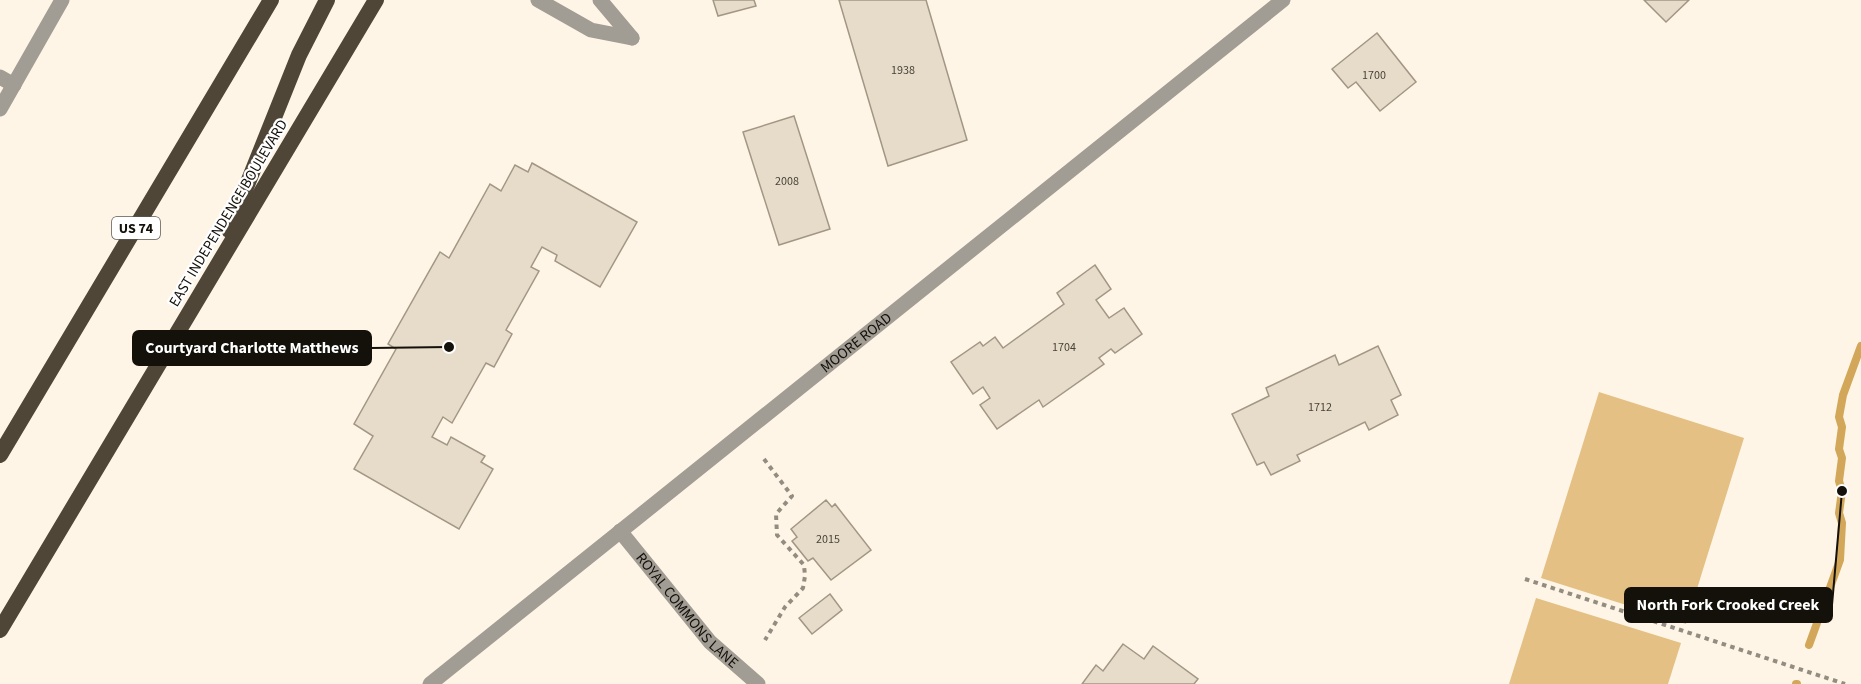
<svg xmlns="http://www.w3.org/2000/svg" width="1861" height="684" font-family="'Source Sans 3',sans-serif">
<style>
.green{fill:#e4c084}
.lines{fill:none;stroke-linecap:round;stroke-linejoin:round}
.stream{stroke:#d3a759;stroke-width:8}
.building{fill:#e7dcc9;stroke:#a29785;stroke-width:1.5}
.path{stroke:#938c81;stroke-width:4;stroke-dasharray:4.5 4.5;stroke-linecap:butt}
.service{stroke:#a19c94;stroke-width:15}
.tertiary{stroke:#a19c94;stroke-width:15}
.trunk{stroke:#4f4638;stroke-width:16}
.labels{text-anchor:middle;stroke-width:4.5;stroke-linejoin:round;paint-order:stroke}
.number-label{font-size:12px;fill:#49433a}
.shield{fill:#fff;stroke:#5a5854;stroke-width:1.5}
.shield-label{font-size:14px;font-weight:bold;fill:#14100a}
.street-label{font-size:15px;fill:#14100a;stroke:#fff}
.leader{fill:none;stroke:#14100a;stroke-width:2}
.callout-dot{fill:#14100a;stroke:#fff;stroke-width:2}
.callout{fill:#14100a;stroke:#14100a;stroke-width:2}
.callout-label{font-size:16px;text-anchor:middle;font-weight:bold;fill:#fff}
</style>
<rect width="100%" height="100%" fill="#fef5e6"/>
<g class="green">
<path d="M1599,392L1744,438L1686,624L1541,578Z"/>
<path d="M1536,598L1681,643L1668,684H1509Z"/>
</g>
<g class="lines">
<g class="stream">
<path d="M1809,645L1840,560L1842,523L1839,513L1842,491L1839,481L1842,458L1839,449L1842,427L1839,417L1843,395L1861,346"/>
<path d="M1796,684H1797"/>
</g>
</g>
<g class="building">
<path d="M713,0H754L756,6L718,16Z"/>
<path d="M839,0H926L967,140L888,166Z"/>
<path d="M1644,0H1689L1666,22Z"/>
<path d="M1377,33L1416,82L1380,111L1356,82L1348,88L1332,69Z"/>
<path d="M794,116L830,229L779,245L743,132Z"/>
<path d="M532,163L637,222L600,287L555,261L557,255L542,247L531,267L539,271L506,330L512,334L494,367L486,363L452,423L443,417L432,437L447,445L451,437L485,456L481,462L493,469L459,529L354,469L373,436L354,424L396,349L388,344L440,252L449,258L490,184L501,191L515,165L528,172Z"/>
<path d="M1095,265L1111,289L1096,300L1109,318L1124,308L1142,334L1115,353L1111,349L1099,358L1104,364L1043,407L1039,400L997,429L980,405L990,398L983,387L973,394L951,362L980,342L983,346L995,337L1003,348L1064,304L1057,293Z"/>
<path d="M1378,346L1401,395L1391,400L1398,415L1369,430L1365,422L1297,455L1300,461L1271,475L1264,462L1257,465L1232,414L1269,396L1266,388L1335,355L1339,365Z"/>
<path d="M826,500L832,507L835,504L871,550L831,580L813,558L808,561L792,541L797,537L791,529Z"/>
<path d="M830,594L842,610L812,634L799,618Z"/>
<path d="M1123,644L1144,659L1153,646L1198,679L1194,684H1082L1096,665L1103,671Z"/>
</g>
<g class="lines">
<g class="path">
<path d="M764,459L792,496L776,514L777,535L804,565L805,576L803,588L785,607L765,640"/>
<path d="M1525,579L1845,684"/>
</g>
<g class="service">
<path d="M538,0L591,30L632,38"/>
<path d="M600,0L632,38"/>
<path d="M0,77L14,85"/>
<path d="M0,109L62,0"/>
<path id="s1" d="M620,531L710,642L758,684"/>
</g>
<path class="tertiary" id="s2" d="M430,684L1283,0"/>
<g class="trunk">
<path d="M229,230L299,55L327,0"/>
<path d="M0,455L271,0"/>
<path d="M0,630L376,0"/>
</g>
</g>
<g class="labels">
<g class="number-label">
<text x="903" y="74">1938</text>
<text x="1374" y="79">1700</text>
<text x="787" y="185">2008</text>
<text x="1064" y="351">1704</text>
<text x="1320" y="411">1712</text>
<text x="828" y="543">2015</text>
</g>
<rect class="shield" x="112" y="217" width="48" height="22" rx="4.5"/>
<g class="shield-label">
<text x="136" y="233">US 74</text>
</g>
<g class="street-label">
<text transform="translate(228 213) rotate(-59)" y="5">EAST INDEPENDENCE BOULEVARD</text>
<text dy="5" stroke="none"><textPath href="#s2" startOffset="546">MOORE ROAD</textPath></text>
<text dy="5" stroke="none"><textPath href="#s1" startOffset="104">ROYAL COMMONS LANE</textPath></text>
</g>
</g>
<path class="leader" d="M449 347L371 348M1842 491L1832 605"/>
<g class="callout-dot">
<circle cx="449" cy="347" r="6"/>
<circle cx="1842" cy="491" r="6"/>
</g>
<g class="callout">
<rect x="133" y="331" width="238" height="34" rx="6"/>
<rect x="1625" y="588" width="207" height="34" rx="6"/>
</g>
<g class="callout-label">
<text x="252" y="353">Courtyard Charlotte Matthews</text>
<text x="1728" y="610">North Fork Crooked Creek</text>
</g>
</svg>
